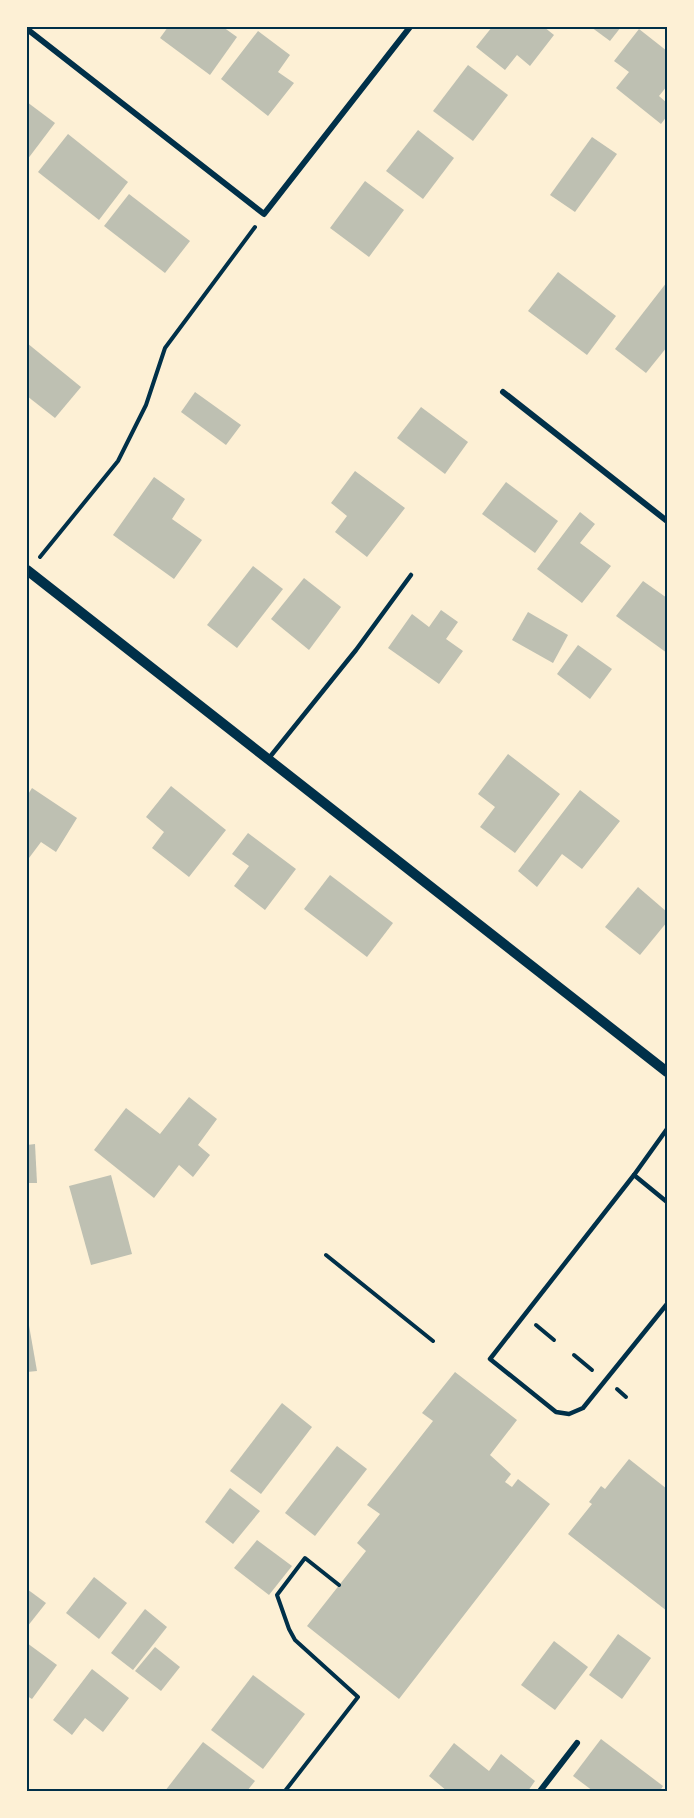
<svg xmlns="http://www.w3.org/2000/svg" width="694" height="1818" font-family="'Varela Round',sans-serif">
<style>
.building{fill:#bec0b2}
.lines{fill:none;stroke-linecap:round;stroke-linejoin:round}
.path{stroke:#003049;stroke-width:4}
.service{stroke:#003049;stroke-width:4.5}
.minor{stroke:#003049;stroke-width:6}
.tertiary{stroke:#003049;stroke-width:10}
.neatline{fill:none;stroke:#003049;stroke-width:2}
</style>
<rect width="100%" height="100%" fill="#fdf0d5"/>
<g class="building">
<path d="M168,27H223L237,37L210,75L160,38Z"/>
<path d="M492,27H544L554,35L530,66L517,55L505,70L476,47Z"/>
<path d="M591,27H621L610,41Z"/>
<path d="M639,29L667,51V86L659,96L667,103V116L661,124L616,88L629,72L614,61Z"/>
<path d="M258,31L290,55L278,72L294,83L268,116L221,79Z"/>
<path d="M468,65L508,95L473,141L433,111Z"/>
<path d="M27,102L55,123L27,160Z"/>
<path d="M418,130L454,158L423,199L386,171Z"/>
<path d="M68,134L128,182L99,220L38,172Z"/>
<path d="M592,137L617,154L575,212L550,195Z"/>
<path d="M365,181L404,210L369,257L330,228Z"/>
<path d="M129,194L190,241L165,273L104,226Z"/>
<path d="M558,272L616,316L587,355L528,311Z"/>
<path d="M667,282V347L646,373L615,349Z"/>
<path d="M27,343L81,387L55,418L27,396Z"/>
<path d="M195,392L241,425L226,445L181,412Z"/>
<path d="M421,407L468,442L445,474L397,438Z"/>
<path d="M355,471L405,508L367,557L335,532L347,516L331,503Z"/>
<path d="M154,477L185,499L172,519L202,540L174,579L113,535Z"/>
<path d="M506,482L558,521L535,553L482,514Z"/>
<path d="M580,512L595,524L580,543L611,566L582,603L537,569Z"/>
<path d="M253,566L283,589L237,648L207,625Z"/>
<path d="M304,578L341,607L309,650L271,619Z"/>
<path d="M643,581L667,598V653L616,616Z"/>
<path d="M441,610L458,622L446,639L463,651L439,684L388,648L412,614L429,627Z"/>
<path d="M528,612L568,635L553,663L512,640Z"/>
<path d="M578,645L612,669L590,699L557,674Z"/>
<path d="M508,754L560,794L515,853L480,827L495,807L478,794Z"/>
<path d="M171,786L226,830L189,877L152,848L164,832L146,817Z"/>
<path d="M32,788L77,818L56,852L41,842L29,858L27,857V796Z"/>
<path d="M580,790L620,821L582,869L562,854L537,887L518,871Z"/>
<path d="M248,833L296,869L265,910L234,886L249,866L232,854Z"/>
<path d="M330,875L393,923L367,957L304,909Z"/>
<path d="M638,887L667,912V922L640,955L605,927Z"/>
<path d="M189,1097L217,1119L198,1145L210,1155L193,1177L179,1165L154,1198L94,1150L126,1108L160,1134Z"/>
<path d="M35,1144L37,1183H27V1145Z"/>
<path d="M111,1175L132,1254L91,1265L69,1186Z"/>
<path d="M27,1314L37,1371L27,1372Z"/>
<path d="M455,1372L517,1420L490,1455L511,1474L505,1482L512,1487L518,1479L550,1504L399,1699L307,1626L366,1551L357,1543L380,1514L367,1505L433,1421L422,1413Z"/>
<path d="M282,1403L312,1427L261,1494L230,1471Z"/>
<path d="M337,1446L367,1469L315,1536L285,1513Z"/>
<path d="M629,1459L667,1489V1611L568,1534L592,1504L589,1502L601,1486L605,1489Z"/>
<path d="M230,1488L260,1511L233,1544L205,1522Z"/>
<path d="M257,1540L292,1566L269,1595L234,1568Z"/>
<path d="M94,1577L127,1603L99,1639L66,1613Z"/>
<path d="M27,1589L46,1603L27,1627Z"/>
<path d="M145,1609L167,1627L133,1670L111,1653Z"/>
<path d="M618,1634L651,1658L622,1699L589,1675Z"/>
<path d="M554,1641L588,1667L555,1710L521,1685Z"/>
<path d="M27,1643L57,1665L32,1699L27,1696Z"/>
<path d="M155,1647L180,1667L161,1691L135,1671Z"/>
<path d="M92,1669L129,1698L103,1732L85,1718L72,1735L53,1720Z"/>
<path d="M253,1675L305,1714L263,1769L211,1730Z"/>
<path d="M601,1739L663,1786L660,1791H593L573,1776Z"/>
<path d="M203,1742L255,1781L247,1791H165Z"/>
<path d="M454,1743L489,1771L501,1754L535,1781L528,1791H447L429,1776Z"/>
</g>
<g class="lines">
<g class="path">
<path d="M40,557L118,461L146,405L165,348L255,227"/>
<path d="M326,1255L433,1341"/>
<path d="M536,1325L554,1340"/>
<path d="M574,1355L592,1370"/>
<path d="M617,1389L626,1397"/>
<path d="M285,1791L358,1697L295,1640L289,1629L277,1595L305,1558L339,1585"/>
</g>
<g class="service">
<path d="M269,758L356,650L411,575"/>
<path d="M667,1129L634,1175L490,1359L556,1412L569,1414L583,1408L667,1304"/>
<path d="M634,1175L667,1202"/>
</g>
<g class="minor">
<path d="M27,29L264,214L410,27"/>
<path d="M503,392L667,521"/>
<path d="M540,1791L577,1743"/>
</g>
<path class="tertiary" d="M27,570L667,1072"/>
</g>
<rect width="694" height="1818" fill="none" stroke="#fdf0d5" stroke-width="57"/>
<rect x="28" y="28" width="638" height="1762" class="neatline"/>
</svg>
